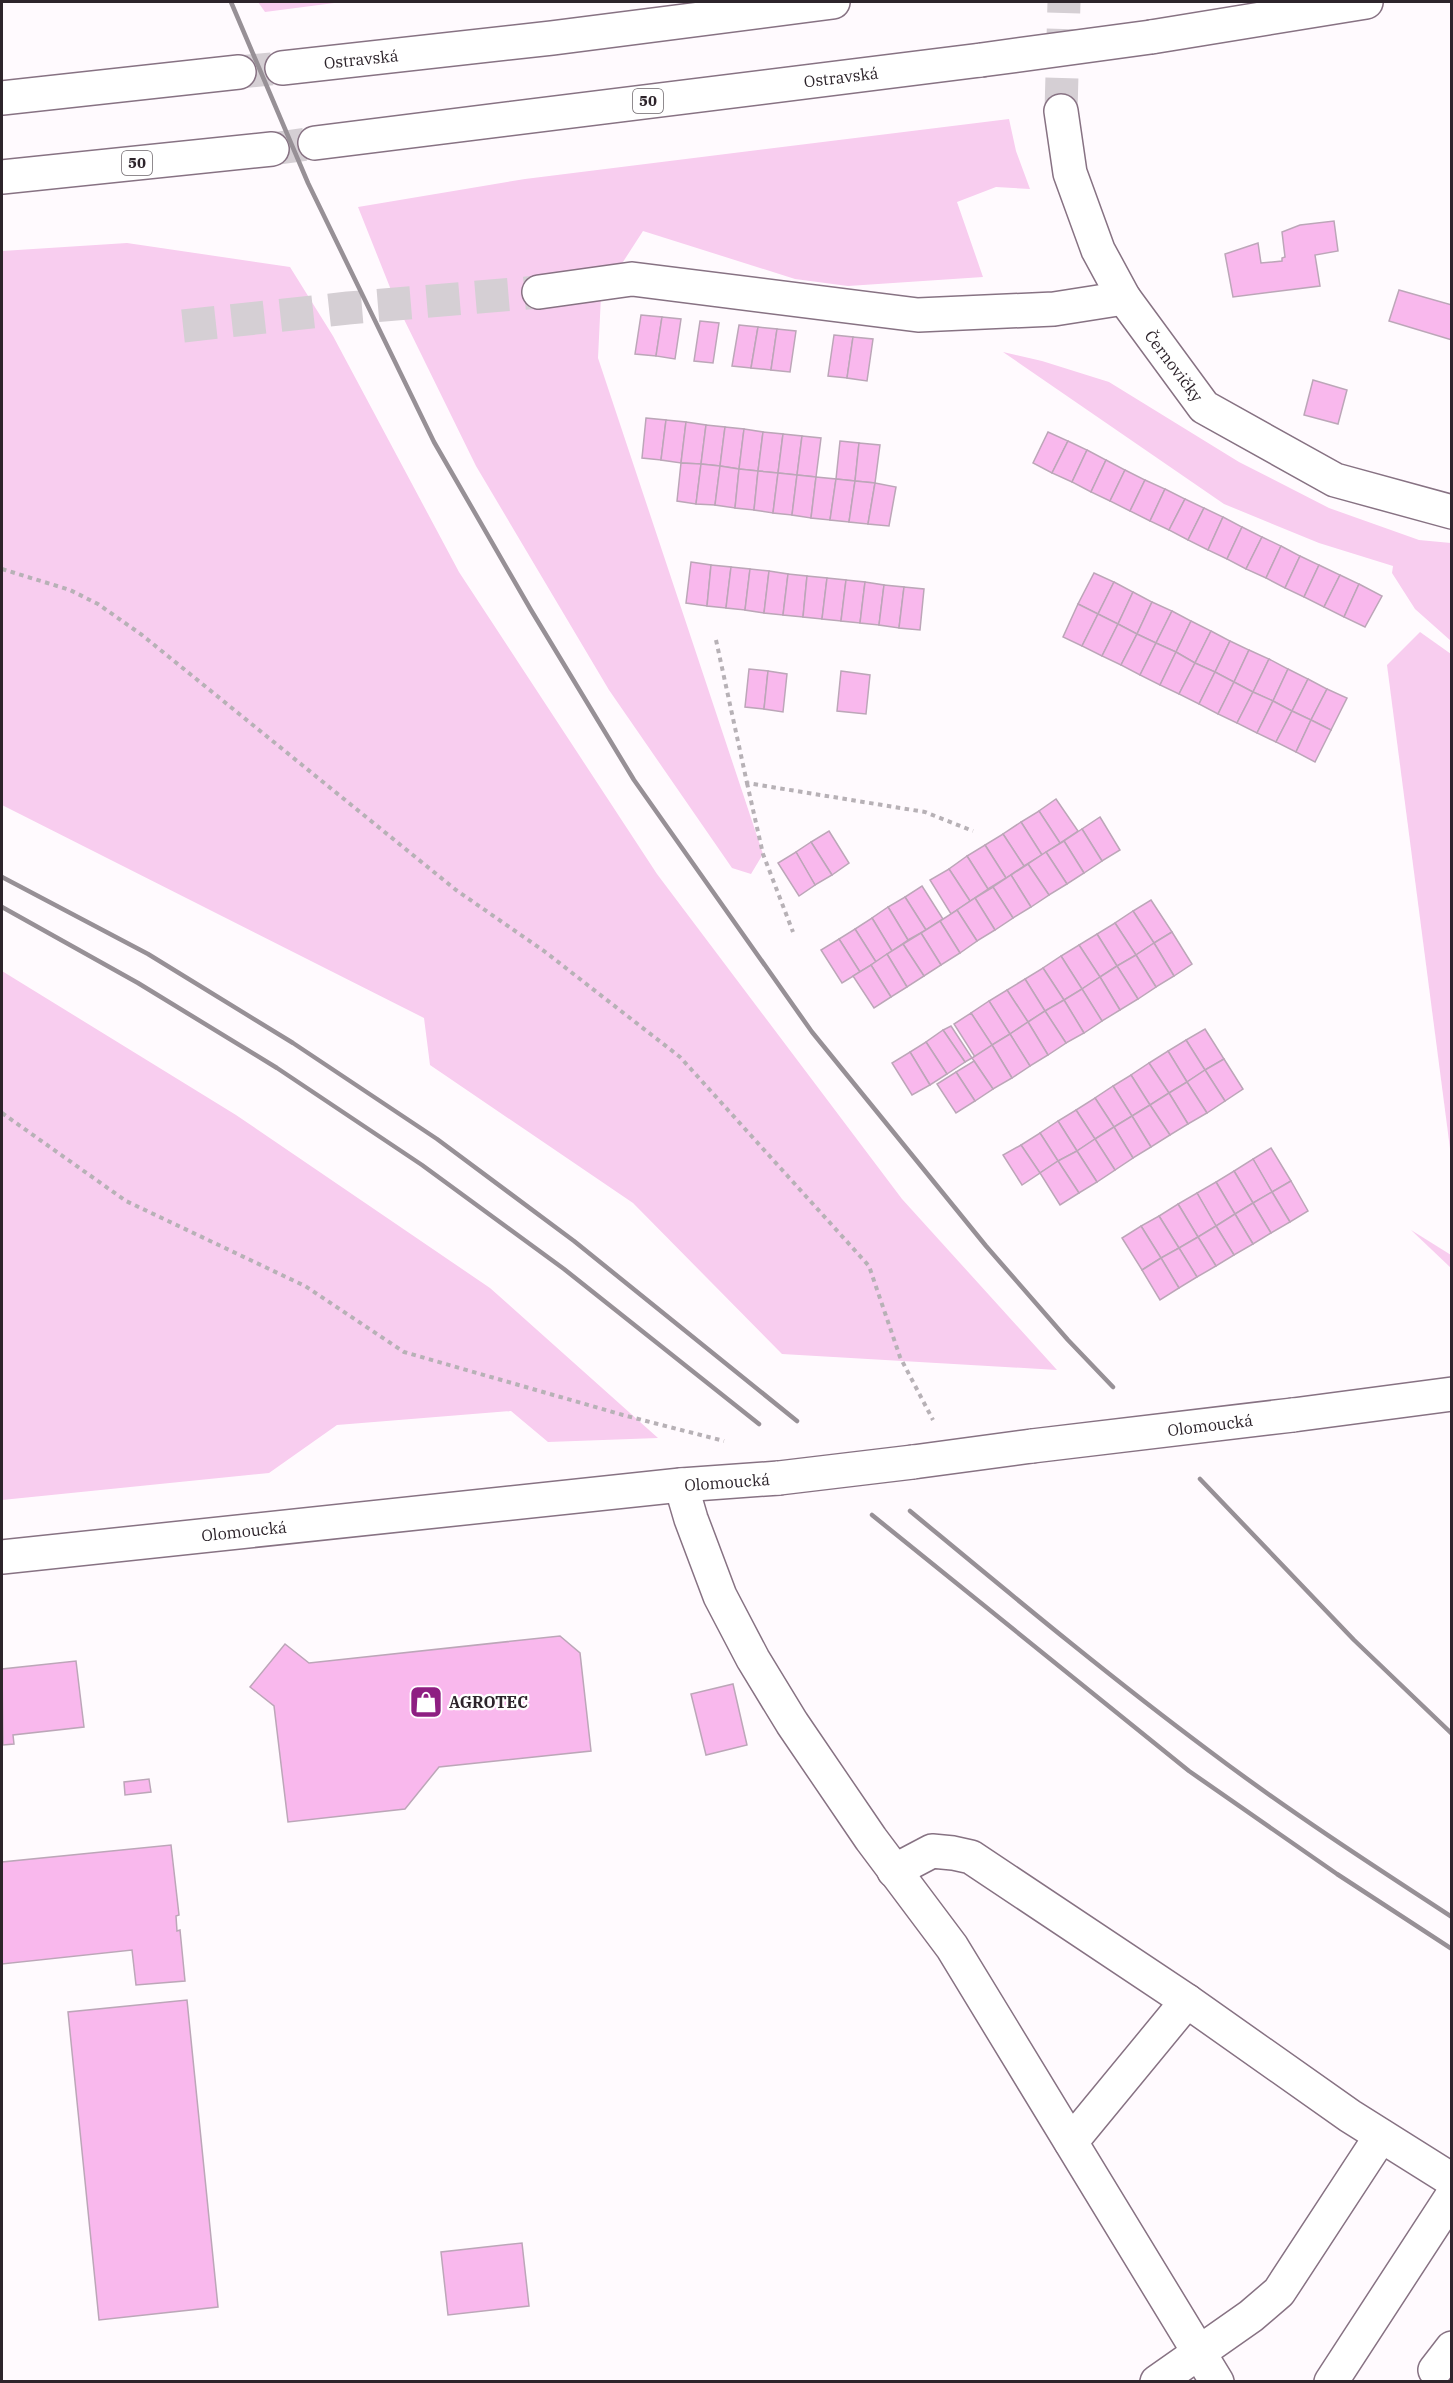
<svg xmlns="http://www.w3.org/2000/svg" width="1453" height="2383" font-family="'IBM Plex Serif',serif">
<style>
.green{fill:#f8cdef}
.building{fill:#f9b8ed;stroke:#bca6b8;stroke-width:1.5}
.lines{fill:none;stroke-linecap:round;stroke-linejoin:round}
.minor-tunnel{stroke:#d5cfd4;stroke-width:33;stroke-dasharray:33 16;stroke-linecap:butt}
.highway-tunnel{stroke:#d5cfd4;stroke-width:33;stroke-dasharray:33 16;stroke-linecap:butt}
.minor-casing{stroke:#877283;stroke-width:36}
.major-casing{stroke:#877283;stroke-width:36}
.highway-casing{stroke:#877283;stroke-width:36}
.path{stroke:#b7b1b6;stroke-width:4;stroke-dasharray:4.5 4.5;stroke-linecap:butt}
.minor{stroke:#fff;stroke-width:33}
.major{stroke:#fff;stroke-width:33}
.highway{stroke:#fff;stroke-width:33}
.rail{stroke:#979096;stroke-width:4.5}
.major-bridge-casing{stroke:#877283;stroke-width:36;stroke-linecap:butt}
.highway-bridge-casing{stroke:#877283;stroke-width:36;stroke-linecap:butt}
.major-bridge{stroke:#fff;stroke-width:33}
.highway-bridge{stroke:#fff;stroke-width:33}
.labels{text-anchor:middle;stroke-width:4.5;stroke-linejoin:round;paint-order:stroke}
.shield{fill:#fff;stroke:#6c666b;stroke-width:1.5}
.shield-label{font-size:15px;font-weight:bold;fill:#2d242b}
.street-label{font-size:16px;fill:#2d242b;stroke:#fff}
.poi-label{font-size:16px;font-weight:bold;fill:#2d242b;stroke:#fff;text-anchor:start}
</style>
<rect width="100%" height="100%" fill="#fffafe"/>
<g class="green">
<path d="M258,2H342L265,12Z"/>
<path d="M1009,119L1016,151L1030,189L996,187L957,202L983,277L848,286L795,279L643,231L601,296L598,358L763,854L751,874L732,868L609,690L476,466L397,305L358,207L525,179Z"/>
<path d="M127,243L290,267L333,336L459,572L657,874L902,1199L1057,1370L782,1354L633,1203L430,1065L424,1018L2,805V251Z"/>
<path d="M1003,352L1042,361L1109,382L1239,462L1329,508L1419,540L1451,543V641L1415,609L1392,573L1393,566L1319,543L1224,504Z"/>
<path d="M1420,632L1451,654V1156L1387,665Z"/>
<path d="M2,971L236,1115L490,1288L658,1438L548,1442L511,1411L337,1425L269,1473L2,1500Z"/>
<path d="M1411,1230L1451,1255V1268Z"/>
</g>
<g class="building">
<path d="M1334,221L1338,251L1315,255L1320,286L1233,297L1225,254L1258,243L1261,263L1282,261V258L1285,257L1282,232L1300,225Z"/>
<path d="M1399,290L1452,305V340L1389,321Z"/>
<path d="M641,315L662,317L656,356L635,354Z"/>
<path d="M662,317L681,319L675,359L656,356Z"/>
<path d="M700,321L719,323L713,363L694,361Z"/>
<path d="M739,325L758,327L751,368L732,366Z"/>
<path d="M758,327L777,329L771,370L751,368Z"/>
<path d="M777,329L796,331L790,372L771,370Z"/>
<path d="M834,335L853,337L847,378L828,376Z"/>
<path d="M853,337L873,339L867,381L847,378Z"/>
<path d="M1313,380L1347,390L1338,424L1304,415Z"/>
<path d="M646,418L666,420L661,460L642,458Z"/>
<path d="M666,420L686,422L681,463L661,460Z"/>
<path d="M686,422L706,425L701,464L681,463Z"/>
<path d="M706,425L725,427L720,466L701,464Z"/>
<path d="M725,427L744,429L739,469L720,466Z"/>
<path d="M744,429L763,432L758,471L739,469Z"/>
<path d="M763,432L783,434L778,473L758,471Z"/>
<path d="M1048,432L1068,441L1052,473L1033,463Z"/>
<path d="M783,434L802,436L797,475L778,473Z"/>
<path d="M802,436L821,438L816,477L797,475Z"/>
<path d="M840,441L859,443L855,481L836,479Z"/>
<path d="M1068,441L1087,450L1072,482L1052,473Z"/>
<path d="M859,443L880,445L875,483L855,481Z"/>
<path d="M1087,450L1106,460L1091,492L1072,482Z"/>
<path d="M1106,460L1125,470L1110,501L1091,492Z"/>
<path d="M681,463L701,464L696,504L677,501Z"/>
<path d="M701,464L720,466L715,505L696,504Z"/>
<path d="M720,466L739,469L735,508L715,505Z"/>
<path d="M739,469L758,471L754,510L735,508Z"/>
<path d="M1125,470L1145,480L1130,511L1110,501Z"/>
<path d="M758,471L778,473L773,513L754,510Z"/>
<path d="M778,473L797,475L792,515L773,513Z"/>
<path d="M797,475L816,477L811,518L792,515Z"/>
<path d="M816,477L836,479L830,520L811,518Z"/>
<path d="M836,479L855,481L849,522L830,520Z"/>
<path d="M1145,480L1165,489L1150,521L1130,511Z"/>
<path d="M855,481L875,483L868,524L849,522Z"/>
<path d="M875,483L896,487L889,526L868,524Z"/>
<path d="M1165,489L1185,499L1169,530L1150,521Z"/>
<path d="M1185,499L1204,508L1188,540L1169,530Z"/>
<path d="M1204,508L1223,517L1208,550L1188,540Z"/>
<path d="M1223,517L1242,527L1227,559L1208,550Z"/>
<path d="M1242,527L1262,537L1246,569L1227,559Z"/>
<path d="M1262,537L1281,546L1266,578L1246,569Z"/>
<path d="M1281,546L1300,556L1285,588L1266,578Z"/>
<path d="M1300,556L1319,565L1304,597L1285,588Z"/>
<path d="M691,562L711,565L707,606L686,603Z"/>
<path d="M711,565L731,567L726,608L707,606Z"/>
<path d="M1319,565L1340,575L1324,607L1304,597Z"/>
<path d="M731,567L750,569L745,610L726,608Z"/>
<path d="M750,569L769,571L764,613L745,610Z"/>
<path d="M769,571L788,574L783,615L764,613Z"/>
<path d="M1094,573L1114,582L1098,614L1078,604Z"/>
<path d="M788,574L807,576L803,617L783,615Z"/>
<path d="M1340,575L1359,584L1344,617L1324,607Z"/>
<path d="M807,576L827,578L822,619L803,617Z"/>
<path d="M827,578L846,580L841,621L822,619Z"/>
<path d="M846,580L865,582L860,623L841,621Z"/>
<path d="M865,582L884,585L879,625L860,623Z"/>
<path d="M1114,582L1133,592L1118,624L1098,614Z"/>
<path d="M1359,584L1382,596L1365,627L1344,617Z"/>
<path d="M884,585L904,587L899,628L879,625Z"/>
<path d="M904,587L924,589L920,630L899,628Z"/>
<path d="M1133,592L1152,602L1137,634L1118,624Z"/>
<path d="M1152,602L1172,611L1156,643L1137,634Z"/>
<path d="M1078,604L1098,614L1082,646L1063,637Z"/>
<path d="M1172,611L1191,621L1176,652L1156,643Z"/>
<path d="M1098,614L1118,624L1102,656L1082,646Z"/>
<path d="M1191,621L1211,631L1195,663L1176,652Z"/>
<path d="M1118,624L1137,634L1121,665L1102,656Z"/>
<path d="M1211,631L1230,641L1215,672L1195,663Z"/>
<path d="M1137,634L1156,643L1140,675L1121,665Z"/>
<path d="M1230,641L1249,650L1234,682L1215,672Z"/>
<path d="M1156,643L1176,652L1160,685L1140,675Z"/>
<path d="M1249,650L1269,659L1253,692L1234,682Z"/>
<path d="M1176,652L1195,663L1179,694L1160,685Z"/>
<path d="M1269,659L1288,669L1273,701L1253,692Z"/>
<path d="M1195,663L1215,672L1199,704L1179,694Z"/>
<path d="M749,669L768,671L764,709L745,707Z"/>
<path d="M1288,669L1308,679L1292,711L1273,701Z"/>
<path d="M768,671L787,674L783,712L764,709Z"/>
<path d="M841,671L870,675L866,714L837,711Z"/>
<path d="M1215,672L1234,682L1218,714L1199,704Z"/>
<path d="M1308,679L1327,689L1311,720L1292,711Z"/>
<path d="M1234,682L1253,692L1237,723L1218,714Z"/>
<path d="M1327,689L1347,698L1331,730L1311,720Z"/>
<path d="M1253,692L1273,701L1257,733L1237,723Z"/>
<path d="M1273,701L1292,711L1276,742L1257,733Z"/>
<path d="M1292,711L1311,720L1296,752L1276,742Z"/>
<path d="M1311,720L1331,730L1315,762L1296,752Z"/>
<path d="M1056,799L1078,831L1060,843L1039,811Z"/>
<path d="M1039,811L1060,843L1042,855L1021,822Z"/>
<path d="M1100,817L1120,850L1102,861L1082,829Z"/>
<path d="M1021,822L1042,855L1024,866L1003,834Z"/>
<path d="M1082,829L1102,861L1084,873L1064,841Z"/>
<path d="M829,831L849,863L832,875L811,842Z"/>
<path d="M1003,834L1024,866L1006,878L985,845Z"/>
<path d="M1064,841L1084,873L1067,884L1046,852Z"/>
<path d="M811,842L832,875L815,885L796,852Z"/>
<path d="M985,845L1006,878L988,889L967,856Z"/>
<path d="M796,852L815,885L799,896L778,863Z"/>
<path d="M1046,852L1067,884L1049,895L1028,864Z"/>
<path d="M967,856L988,889L970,901L949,869Z"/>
<path d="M1028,864L1049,895L1031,907L1011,875Z"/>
<path d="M949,869L970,901L951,914L930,880Z"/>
<path d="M1011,875L1031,907L1013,918L993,887Z"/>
<path d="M922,886L943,919L926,930L905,897Z"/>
<path d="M993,887L1013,918L995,930L975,898Z"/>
<path d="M905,897L926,930L908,940L888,907Z"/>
<path d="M975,898L995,930L977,941L957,910Z"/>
<path d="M1151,900L1172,932L1154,943L1133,911Z"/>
<path d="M888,907L908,940L892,951L872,918Z"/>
<path d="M957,910L977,941L960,953L940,921Z"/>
<path d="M1133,911L1154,943L1136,955L1115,923Z"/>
<path d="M872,918L892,951L876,962L855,929Z"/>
<path d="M940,921L960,953L941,965L921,933Z"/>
<path d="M1115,923L1136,955L1117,966L1097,934Z"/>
<path d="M855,929L876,962L860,972L839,939Z"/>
<path d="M1172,932L1192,964L1174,976L1154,943Z"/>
<path d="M921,933L941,965L924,976L903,944Z"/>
<path d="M1097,934L1117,966L1100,977L1079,945Z"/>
<path d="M839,939L860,972L842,983L821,950Z"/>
<path d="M1154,943L1174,976L1156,987L1136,955Z"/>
<path d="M903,944L924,976L907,987L887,954Z"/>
<path d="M1079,945L1100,977L1082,989L1061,956Z"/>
<path d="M887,954L907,987L891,997L871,965Z"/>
<path d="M1136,955L1156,987L1138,999L1117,966Z"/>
<path d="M1061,956L1082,989L1064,1000L1043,968Z"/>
<path d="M871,965L891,997L874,1008L853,976Z"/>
<path d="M1117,966L1138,999L1120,1010L1100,977Z"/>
<path d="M1043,968L1064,1000L1045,1011L1025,979Z"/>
<path d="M1100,977L1120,1010L1102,1021L1082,989Z"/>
<path d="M1025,979L1045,1011L1028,1022L1007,990Z"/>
<path d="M1082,989L1102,1021L1084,1033L1064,1000Z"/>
<path d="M1007,990L1028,1022L1010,1034L989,1001Z"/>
<path d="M1064,1000L1084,1033L1066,1043L1045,1011Z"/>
<path d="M989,1001L1010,1034L992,1045L971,1013Z"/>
<path d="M1045,1011L1066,1043L1048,1055L1028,1022Z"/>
<path d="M971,1013L992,1045L975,1057L954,1024Z"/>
<path d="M1028,1022L1048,1055L1030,1066L1010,1034Z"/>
<path d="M951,1026L972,1058L965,1062L943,1030Z"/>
<path d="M1205,1029L1224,1059L1205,1070L1186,1040Z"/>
<path d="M943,1030L965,1062L947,1074L926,1042Z"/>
<path d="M1010,1034L1030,1066L1012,1078L992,1045Z"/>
<path d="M1186,1040L1205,1070L1187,1082L1168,1051Z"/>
<path d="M926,1042L947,1074L930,1085L910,1052Z"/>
<path d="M992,1045L1012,1078L993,1089L972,1058Z"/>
<path d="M1168,1051L1187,1082L1169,1093L1149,1063Z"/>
<path d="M910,1052L930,1085L912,1095L892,1063Z"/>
<path d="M1224,1059L1243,1089L1225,1101L1205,1070Z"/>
<path d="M974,1061L993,1089L975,1101L956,1072Z"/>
<path d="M1149,1063L1169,1093L1150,1105L1131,1075Z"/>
<path d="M1205,1070L1225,1101L1207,1113L1187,1082Z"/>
<path d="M956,1072L975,1101L956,1113L937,1084Z"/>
<path d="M1131,1075L1150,1105L1132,1116L1113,1086Z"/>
<path d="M1187,1082L1207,1113L1188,1124L1169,1093Z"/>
<path d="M1113,1086L1132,1116L1114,1127L1095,1098Z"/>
<path d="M1169,1093L1188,1124L1170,1135L1150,1105Z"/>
<path d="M1095,1098L1114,1127L1095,1139L1076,1110Z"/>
<path d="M1150,1105L1170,1135L1151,1147L1132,1116Z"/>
<path d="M1076,1110L1095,1139L1077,1151L1058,1121Z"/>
<path d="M1132,1116L1151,1147L1133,1158L1114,1127Z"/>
<path d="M1058,1121L1077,1151L1058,1161L1040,1133Z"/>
<path d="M1114,1127L1133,1158L1115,1170L1095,1139Z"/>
<path d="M1040,1133L1058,1161L1040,1173L1021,1145Z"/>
<path d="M1095,1139L1115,1170L1097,1182L1077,1151Z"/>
<path d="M1021,1145L1040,1173L1022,1185L1003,1155Z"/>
<path d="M1271,1148L1291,1181L1272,1192L1253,1159Z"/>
<path d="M1077,1151L1097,1182L1079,1193L1058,1161Z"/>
<path d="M1253,1159L1272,1192L1253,1203L1234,1171Z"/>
<path d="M1058,1161L1079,1193L1060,1205L1040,1173Z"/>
<path d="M1234,1171L1253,1203L1235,1214L1216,1182Z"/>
<path d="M1291,1181L1308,1211L1290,1222L1272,1192Z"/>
<path d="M1216,1182L1235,1214L1216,1226L1197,1193Z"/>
<path d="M1272,1192L1290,1222L1271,1233L1253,1203Z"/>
<path d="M1197,1193L1216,1226L1198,1237L1178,1204Z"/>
<path d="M1253,1203L1271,1233L1253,1244L1235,1214Z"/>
<path d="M1178,1204L1198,1237L1179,1248L1159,1216Z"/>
<path d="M1235,1214L1253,1244L1234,1255L1216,1226Z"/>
<path d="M1159,1216L1179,1248L1161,1258L1141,1226Z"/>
<path d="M1141,1226L1161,1258L1142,1270L1122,1238Z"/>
<path d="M1216,1226L1234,1255L1216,1266L1198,1237Z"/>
<path d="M1198,1237L1216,1266L1197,1277L1179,1248Z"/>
<path d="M1179,1248L1197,1277L1179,1288L1161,1258Z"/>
<path d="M1161,1258L1179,1288L1160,1300L1142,1270Z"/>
<path d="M560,1636L580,1653L591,1751L439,1767L405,1809L288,1822L274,1706L250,1687L285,1644L309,1663Z"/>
<path d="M76,1661L84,1727L13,1735L14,1744L3,1745L2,1669Z"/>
<path d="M733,1684L747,1745L706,1755L691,1694Z"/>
<path d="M149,1779L151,1792L125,1795L124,1782Z"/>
<path d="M171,1845L179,1915L176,1916L177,1931L180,1930L185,1981L136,1985L132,1950L2,1964V1862Z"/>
<path d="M187,2000L218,2307L99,2320L68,2012Z"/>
<path d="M522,2243L529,2306L448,2315L441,2252Z"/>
</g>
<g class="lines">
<g class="minor-tunnel">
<path d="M1061,111L1064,2"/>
<path d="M183,326L348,308L539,292"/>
</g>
<g class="highway-tunnel">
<path d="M239,72L282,68"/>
<path d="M272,149L315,143"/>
</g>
<defs>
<g id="minor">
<path d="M1061,111L1070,173L1098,250L1124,298L1204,407L1335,480L1452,512"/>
<path d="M539,292L632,279L918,315L1054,309L1124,298"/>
<path d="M681,1485L691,1519L720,1596L753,1659L792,1723L871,1839L952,1947L1217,2382"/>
<path d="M894,1871L932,1851L953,1853L971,1857L1187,2001L1350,2116L1452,2180"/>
<path d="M1071,2142L1187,2001"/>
<path d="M1435,2370L1452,2348"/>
<path d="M1157,2382L1251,2316L1279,2292L1381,2136"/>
<path d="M1331,2382L1452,2196"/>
</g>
<g id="major">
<path d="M1293,1415L1452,1394"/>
<path d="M913,1462L1032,1446"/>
<path d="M2,1557L681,1485L779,1478"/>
</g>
<g id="highway">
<path d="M1151,37L1366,2"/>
<path d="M282,68L552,38L833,2"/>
<path d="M2,98L239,72"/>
<path d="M315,143L981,60"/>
<path d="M2,177L272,149"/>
</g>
</defs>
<use href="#minor" class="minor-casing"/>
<use href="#major" class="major-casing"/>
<use href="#highway" class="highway-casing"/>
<g class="path">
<path d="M2,569L70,590L98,604L142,635L456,890L544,951L680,1057L869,1266L900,1357L933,1420"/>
<path d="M716,640L747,783L925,812L973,831"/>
<path d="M747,783L763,854L793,932"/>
<path d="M2,1113L126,1201L305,1286L404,1352L623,1415L724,1441"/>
</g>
<use href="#minor" class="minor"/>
<use href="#major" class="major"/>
<use href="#highway" class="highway"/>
<g class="rail">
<path d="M231,2L308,183L434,442L531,610L634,780L812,1032L986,1246L1068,1340L1113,1387"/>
<path d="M2,877L148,954L293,1043L437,1139L574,1241L797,1421"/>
<path d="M2,907L138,983L277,1068L422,1165L564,1269L759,1424"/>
<path d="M1200,1479L1354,1640L1452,1734"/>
<path d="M910,1511C1008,1592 1106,1674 1208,1750C1286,1809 1369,1863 1452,1917"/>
<path d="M872,1515L1189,1771L1337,1874L1452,1949"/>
</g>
<defs>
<g id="major-bridge">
<path d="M1032,1446L1293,1415"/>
<path d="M779,1478L913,1462"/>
</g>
<path id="highway-bridge" d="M981,60L1151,37"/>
</defs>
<use href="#major-bridge" class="major-bridge-casing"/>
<use href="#highway-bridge" class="highway-bridge-casing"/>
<use href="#major-bridge" class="major-bridge"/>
<use href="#highway-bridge" class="highway-bridge"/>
</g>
<defs>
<symbol id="shop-square" viewBox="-11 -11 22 22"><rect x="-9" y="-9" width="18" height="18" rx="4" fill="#8e1f82" stroke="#fff"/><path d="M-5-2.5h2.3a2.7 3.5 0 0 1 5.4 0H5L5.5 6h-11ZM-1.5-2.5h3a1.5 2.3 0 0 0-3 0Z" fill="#fff"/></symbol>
</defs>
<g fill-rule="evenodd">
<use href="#shop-square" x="407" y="1683" width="38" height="38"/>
</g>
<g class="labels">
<g class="shield">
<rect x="633" y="89" width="30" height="24" rx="4.5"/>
<rect x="122" y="151" width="30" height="24" rx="4.5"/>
</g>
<g class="shield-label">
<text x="648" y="106">50</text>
<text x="137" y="168">50</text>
</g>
<g class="street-label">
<text transform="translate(361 59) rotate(-6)" y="6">Ostravská</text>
<text transform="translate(841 77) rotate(-7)" y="6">Ostravská</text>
<text transform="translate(1174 366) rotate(53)" y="6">Černovičky</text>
<text transform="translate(1210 1425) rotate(-7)" y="6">Olomoucká</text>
<text transform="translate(727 1482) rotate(-4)" y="6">Olomoucká</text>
<text transform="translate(244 1531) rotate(-6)" y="6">Olomoucká</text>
</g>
<g class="poi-label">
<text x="449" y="1708">AGROTEC</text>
</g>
</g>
<rect width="1453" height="2383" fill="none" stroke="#2d242b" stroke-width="6"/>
</svg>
